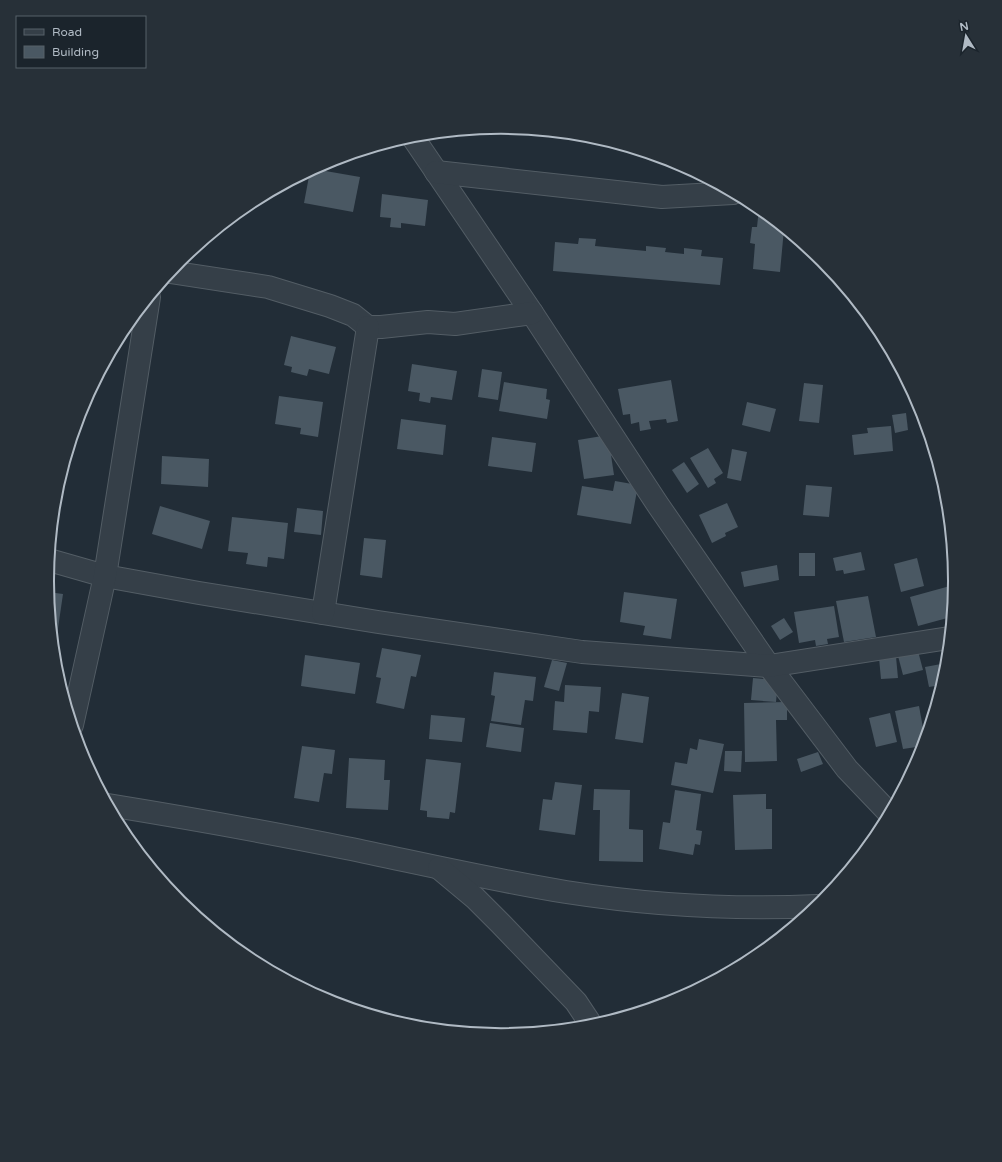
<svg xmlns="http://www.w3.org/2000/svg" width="1002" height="1162" font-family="'Varela Round',sans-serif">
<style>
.building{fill:#4a5863}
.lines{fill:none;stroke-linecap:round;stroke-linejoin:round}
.minor-casing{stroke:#535d65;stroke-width:24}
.minor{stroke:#353f48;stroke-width:22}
.rim{fill:none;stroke:#b0bac4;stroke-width:2}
</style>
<rect width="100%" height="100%" fill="#222d37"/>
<g class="building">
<path d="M402,139V145L386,146V144Z"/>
<path d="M314,169L360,177L353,212L304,203L310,171Z"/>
<path d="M382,194L428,200L425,226L401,223V228L390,227L391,218L380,217Z"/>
<path d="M759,208L784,229L780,272L753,269L755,244L750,243L752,227H757Z"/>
<path d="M579,238L596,239L595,246L646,251V246L666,248L665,252L684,254V248L702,250L701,256L723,258L720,285L553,271L555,242L578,244Z"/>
<path d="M139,310L142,332L123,330L124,329Z"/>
<path d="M291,336L336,347L329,374L309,369L307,376L291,372L292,367L284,365Z"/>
<path d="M412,364L457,371L452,400L431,397L430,403L419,401L420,393L408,391Z"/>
<path d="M482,369L502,372L498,400L478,397Z"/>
<path d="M671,380L678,421L667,423L666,419L649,421L651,429L640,431L639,422L631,424L630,414L623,415L618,389Z"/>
<path d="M504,382L547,389L546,399L550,400L547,419L499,411Z"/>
<path d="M804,383L823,385L819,423L799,421Z"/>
<path d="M279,396L323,402L318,437L300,434L301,428L275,424Z"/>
<path d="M747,402L776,409L770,432L742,425Z"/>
<path d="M906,413L908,430L895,433L892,415Z"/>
<path d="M401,419L446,425L443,455L397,449Z"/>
<path d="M891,426L893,451L854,455L852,435L868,433L867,428Z"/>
<path d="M608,435L614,475L584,479L578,440Z"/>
<path d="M492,437L536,443L532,472L488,466Z"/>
<path d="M708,448L723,473L714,479L716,483L708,488L690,458Z"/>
<path d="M732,449L747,452L741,481L727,478Z"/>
<path d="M162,456L209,459L208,487L161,484Z"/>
<path d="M684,462L699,484L687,493L672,470Z"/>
<path d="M615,481L638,485L631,524L577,515L582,486L613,491Z"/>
<path d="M806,485L832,487L829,517L803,515Z"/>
<path d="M727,503L738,527L725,533L726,536L712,543L699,515Z"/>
<path d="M160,506L210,521L202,549L152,534Z"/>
<path d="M297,508L323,511L321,535L294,532Z"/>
<path d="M232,517L288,523L284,559L268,557L267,567L246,564L248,553L228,551Z"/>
<path d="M364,538L386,540L382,578L360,575Z"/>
<path d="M861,552L865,570L844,574L843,570L836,571L833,558Z"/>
<rect x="799" y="553" width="16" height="23"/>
<path d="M917,558L924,586L901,592L894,564Z"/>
<path d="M777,565L779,580L744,587L741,572Z"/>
<path d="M950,586L953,600L951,617L918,626L910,597Z"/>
<path d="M48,592L63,594L56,642H53Z"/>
<path d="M624,592L677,599L671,639L643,635L645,626L620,622Z"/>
<path d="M868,596L876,637L844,642L836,601Z"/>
<path d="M834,606L839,637L827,639L828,644L816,646L815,640L799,643L794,612Z"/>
<path d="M784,618L793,632L780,640L771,626Z"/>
<path d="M382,648L421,655L416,677L411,676L404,709L376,703L381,678L376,677Z"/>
<path d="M918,651L923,670L903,675L898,656Z"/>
<path d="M305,655L360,663L355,694L301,686Z"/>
<path d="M896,657L898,678L881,679L879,658Z"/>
<path d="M552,660L567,663L559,691L544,687Z"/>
<path d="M941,664L944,678L941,685L929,687L925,667Z"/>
<path d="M494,672L536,677L533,701L525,700L521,725L491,721L495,696L491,695Z"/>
<path d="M753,678L778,680L776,702L751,700Z"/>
<path d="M565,685L601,687L599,712L589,711L587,733L553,730L555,701L564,702Z"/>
<path d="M622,693L649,697L643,743L615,739Z"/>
<path d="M787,702V720H776L777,761L745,762L744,703Z"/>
<path d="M919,706L925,739L923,746L903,749L895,711Z"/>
<path d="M890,713L897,742L876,747L869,718Z"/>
<path d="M431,715L465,718L462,742L429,739Z"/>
<path d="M490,723L524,728L521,752L486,747Z"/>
<path d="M699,739L724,744L713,793L671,785L675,762L687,764L690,748L697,750Z"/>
<path d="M302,746L335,750L332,774L324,773L319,802L294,798Z"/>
<path d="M725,751H742L741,772L724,771Z"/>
<path d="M818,752L823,764L801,772L797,759Z"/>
<path d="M349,758L385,760L384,780H390L388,810L346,808Z"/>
<path d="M426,759L461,763L455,813L450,812L449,819L427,817V811L420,810Z"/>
<path d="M555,782L582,785L575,835L539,830L543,799L552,800Z"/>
<path d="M594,789L630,790L629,829L643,830V862L599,861L600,810H593Z"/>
<path d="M675,790L701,794L696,830L702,831L700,845L695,844L693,855L659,849L663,822L670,823Z"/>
<path d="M766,794V809H772V849L735,850L733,795Z"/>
</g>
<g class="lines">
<defs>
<g id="minor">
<path d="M412,136L532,313L658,505L769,666L847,769L889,813"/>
<path d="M436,172L662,197L733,193"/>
<path d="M170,272L268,287L330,306L353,315L368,327H381L428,322L455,324L532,313"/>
<path d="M49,560L105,576L199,593L378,622L582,652L769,666L949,638"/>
<path d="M323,613L368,327"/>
<path d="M72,725L105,576L149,297"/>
<path d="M108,805C188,818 267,832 346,848C419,863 492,880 566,892C649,905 734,910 818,906"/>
<path d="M439,868L475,898L501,924L576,1002L592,1026"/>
</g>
</defs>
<use href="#minor" class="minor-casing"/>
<use href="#minor" class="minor"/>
</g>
<path d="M0 0H1002V1162H0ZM54 581a447 447 0 1 1 894 0a447 447 0 1 1-894 0Z" fill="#273038" fill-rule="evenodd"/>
<path class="rim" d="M54 581a447 447 0 1 1 894 0a447 447 0 1 1-894 0Z"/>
<rect x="16" y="16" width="130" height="52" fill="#1b242c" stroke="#576069"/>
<rect x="24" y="29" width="20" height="6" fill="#353f48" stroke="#576069"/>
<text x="52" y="36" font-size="12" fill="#b0bac4">Road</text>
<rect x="24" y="46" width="20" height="12" fill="#4a5863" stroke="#576069"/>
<text x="52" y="56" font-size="12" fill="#b0bac4">Building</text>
<g transform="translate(966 36) rotate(349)" stroke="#1b242c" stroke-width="3" paint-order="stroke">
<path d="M0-3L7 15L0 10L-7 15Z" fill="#b0bac4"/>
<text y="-6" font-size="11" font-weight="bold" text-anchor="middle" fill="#b0bac4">N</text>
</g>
</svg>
